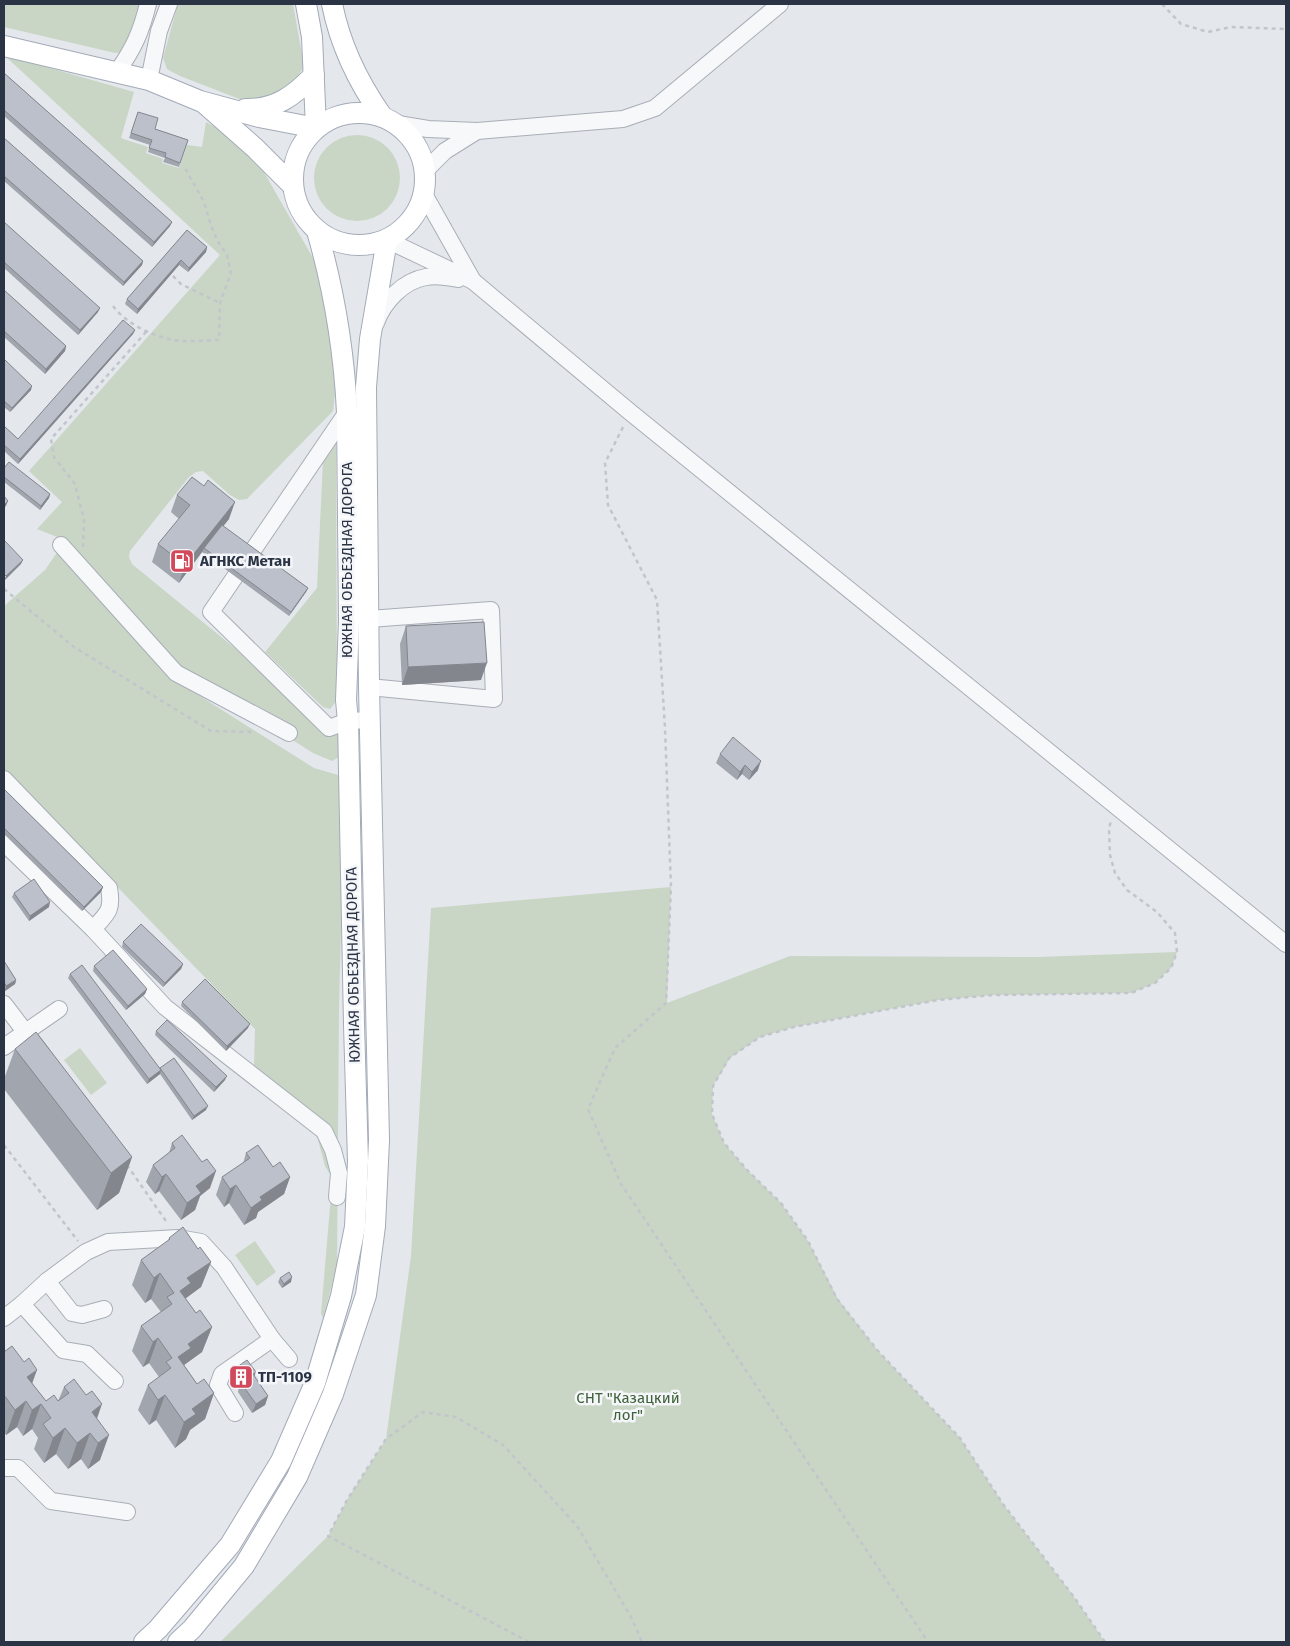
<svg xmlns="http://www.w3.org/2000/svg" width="1290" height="1646" font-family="'Fira Sans',sans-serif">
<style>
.green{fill:#c9d6c5}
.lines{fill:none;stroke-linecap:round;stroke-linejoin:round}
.minor-casing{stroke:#a9aeb7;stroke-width:18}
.major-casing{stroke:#a3abb8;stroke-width:22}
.path{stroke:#c2c5cb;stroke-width:2.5;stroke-dasharray:4 4;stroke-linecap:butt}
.minor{stroke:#f7f8fa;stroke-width:16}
.major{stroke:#fff;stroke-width:20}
.wall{fill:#a1a5ae}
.shaded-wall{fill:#83868d}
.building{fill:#bbc0ca;stroke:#83868d}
.labels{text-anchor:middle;stroke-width:5;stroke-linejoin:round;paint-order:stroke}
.street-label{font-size:15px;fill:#2b3445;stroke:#f4f6f9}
.poi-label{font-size:15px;font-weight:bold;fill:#2b3445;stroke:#f4f6f9;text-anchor:start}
.park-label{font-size:15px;fill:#3f6138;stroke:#f4f6f9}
</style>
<rect width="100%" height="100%" fill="#e4e7ec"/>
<g class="green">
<path d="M4,4H144L123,52L115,53L4,27Z"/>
<path d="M178,4H293L304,66L288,93L267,102L242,100L180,76L167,69L163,58Z"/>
<path d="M4,55L134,92L121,138L148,147L146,153L163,159L162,163L179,168L187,145L202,147L206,122L224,132L261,167L317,265L327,320L336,385L333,411L247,499L239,500L230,495L203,471L196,472L189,477L130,551L129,557L132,564L342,736L339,757L332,761L313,753L179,668L65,540L37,529L62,502L29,471L220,255Z"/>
<circle cx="357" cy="178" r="43"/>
<path d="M336,444L337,700L330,709L323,707L265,652L317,588L323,460Z"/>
<path d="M58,551L173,679L314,768L345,777L339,1006L337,1266L323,1318L321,1314L331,1195V1176L325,1166L313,1121L306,1106L254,1067L255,1029L4,770V606L45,570Z"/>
<path d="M671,887L667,1003L790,956L1038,957L1177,952L1171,968L1155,983L1131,993L993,995L938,1000L794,1027L760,1037L730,1058L713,1086L712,1114L724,1143L748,1171L781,1203L808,1241L838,1299L878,1351L960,1438L1003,1504L1074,1597L1105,1642H220L328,1536L347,1500L386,1439L411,1256L431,908Z"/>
<path d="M80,1048L107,1083L91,1095L64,1060Z"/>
<path d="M255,1241L276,1272L257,1286L235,1255Z"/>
</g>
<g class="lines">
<defs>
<g id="minor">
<path d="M117,72C134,48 141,32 148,4"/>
<path d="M149,80L159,31L169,4"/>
<path d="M398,124L428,129L477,131L445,151L425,171"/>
<path d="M477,131L623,119L655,108L780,4"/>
<path d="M424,194L473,281"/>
<path d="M387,240L473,281L630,412L1286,944"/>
<path d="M376,323C383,302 403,281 426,277C437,275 448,277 458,279"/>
<path d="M347,412L211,612L329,728L348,721L370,720"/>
<path d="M61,545L176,673L289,733"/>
<path d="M369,619L491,610L494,699L369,687"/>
<path d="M4,779L109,888C113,910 108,913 93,929"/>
<path d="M4,843L93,929L165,1007L324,1131L333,1150L339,1173L337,1197"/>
<path d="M4,1004L42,1054"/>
<path d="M4,1047L59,1009"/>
<path d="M47,1281L72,1313L82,1315L104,1309"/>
<path d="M22,1304L63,1350L87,1354L115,1381"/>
<path d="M4,1318L22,1304L47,1281L86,1252L108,1242L178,1238L201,1242L224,1267L272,1339L289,1359"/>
<path d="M235,1413L218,1385L222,1374L272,1339"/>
<path d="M4,1468H18L51,1501L127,1512"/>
</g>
<g id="major">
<path d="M332,4C340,44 358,82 382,116"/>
<path d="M4,46L149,80L200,101L259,117L316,128L312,37L306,4"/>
<path d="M204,103L255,148L292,185"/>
<path d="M245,109C275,110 294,96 314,75"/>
<circle cx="359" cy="179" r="66"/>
<path d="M144,1642L158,1629L230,1545L281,1461L315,1383L341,1296L355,1227L358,1161L354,1024L348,721L346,700L349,621L347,412C344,351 334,290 317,231"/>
<path d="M178,1642L192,1629L244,1566L297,1477L333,1394L366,1295L375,1226L379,1140L369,687L366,387L370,339L387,240"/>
</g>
</defs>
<use href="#minor" class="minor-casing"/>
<use href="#major" class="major-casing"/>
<g class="path">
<path d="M1162,4L1181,24L1208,32L1231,27L1286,29"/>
<path d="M173,276L181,284L220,303"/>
<path d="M113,306C126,323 148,334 169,339C182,343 204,340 219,340L220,303L231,273L227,255L217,240L211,225L204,202L185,168"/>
<path d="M623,427L605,463L608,505L657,600L665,728L671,887L666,1003L615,1048L588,1109L621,1184L928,1642"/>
<path d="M83,547L84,520L75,484L54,457L51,439L146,332"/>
<path d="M4,589L74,647L211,731L253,732"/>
<path d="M4,1145L78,1241"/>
<path d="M127,1165L168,1224"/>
<path d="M529,1642L328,1536L347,1500L386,1439L423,1412L456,1417L503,1445L577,1526L631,1617L642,1642"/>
<path d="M1105,1642L1074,1597L1003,1504L960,1438L878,1351L837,1299L808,1241L781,1203L748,1171L724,1143L712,1114L713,1086L729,1058L760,1037L794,1027L938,1000L993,995L1131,993L1155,983L1171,968L1177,952L1175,933L1157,912L1127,890L1115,873L1110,855L1109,828L1111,821"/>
</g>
<use href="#minor" class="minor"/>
<use href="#major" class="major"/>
</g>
<g class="wall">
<path d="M4,73L172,222L170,226L152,247L4,116Z"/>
<path d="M138,112L155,129L188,140L179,167L163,162L165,158L148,152L150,145L129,138Z"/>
<path d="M4,138L143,261L142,265L123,286L4,181Z"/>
<path d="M4,222L98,312L78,335L4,268Z"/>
<path d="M187,230L207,247L206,252L188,272L179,265L137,314L125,304L127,299Z"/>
<path d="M4,290L66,346L65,351L45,374L4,337Z"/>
<path d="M135,330L133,334L18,464L4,451V426L18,439Z"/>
<path d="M4,359L31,390L10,412L4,407Z"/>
<path d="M4,468L50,494L49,498L40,510L4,482Z"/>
<path d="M177,495L229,519L223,526L308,588L306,592L289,616L202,552L179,583L152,562L158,544L179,519L171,512Z"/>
<path d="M406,626L481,680L402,685L400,644Z"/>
<path d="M720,754L758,770L749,780L742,774L737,780L716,763Z"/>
<path d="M4,789L103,887L101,892L82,911L4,834Z"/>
<path d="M14,893L49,907L29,921L12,897Z"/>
<path d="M123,942L183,964L181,969L163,987L122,947Z"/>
<path d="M4,961L16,980L15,984L5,991L4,989Z"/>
<path d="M94,966L147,989L145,994L126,1010L93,971Z"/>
<path d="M70,974L160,1068L206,1110L192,1120L160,1074L147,1084L68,978Z"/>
<path d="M182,1002L248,1028L226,1051L181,1006Z"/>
<path d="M156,1031L225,1080L214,1092L155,1035Z"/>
<path d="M15,1049L132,1157L119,1193L97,1210L4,1089V1079Z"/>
<path d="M172,1143L210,1188L200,1196L195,1210L181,1220L159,1191L155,1194L146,1182L153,1165L169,1153Z"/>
<path d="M246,1153L290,1177L284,1194L258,1212L256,1218L244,1225L229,1203L224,1207L216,1195L222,1177L243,1164Z"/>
<path d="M169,1238L198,1249L211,1262L201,1287L185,1298L196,1313L212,1327L202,1352L184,1365L197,1384L214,1393L205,1419L190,1430L186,1439L175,1448L156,1420L149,1425L138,1410L148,1385L159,1377L149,1363L143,1367L132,1351L141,1326L161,1312L151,1299L145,1303L132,1285L141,1260L168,1241Z"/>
<path d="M280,1278L291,1282L282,1288L278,1282Z"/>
<path d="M4,1352L32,1383L46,1401H58L64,1387L97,1419L100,1460L88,1469L81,1459L68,1469L56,1454L44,1463L34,1449L38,1438L32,1429L23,1436L17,1427L6,1435L4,1432Z"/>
<path d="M230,1372H256L254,1376L268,1396L265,1405L252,1413L238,1392L239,1387L237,1388L229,1376Z"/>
</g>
<g class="shaded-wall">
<path d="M172,222L170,226L152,247L154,242Z"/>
<path d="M207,247L206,252L188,272L189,268Z"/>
<path d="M181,260L179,265L137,314L138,309Z"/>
<path d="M143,261L142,265L123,286L124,282Z"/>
<path d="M100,308L98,312L78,335L80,330Z"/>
<path d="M135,330L133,334L18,464L20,459Z"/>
<path d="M66,346L65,351L45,374L46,369Z"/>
<path d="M32,386L31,390L10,412L12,408Z"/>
<path d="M50,494L49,498L40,510L41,506Z"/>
<path d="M8,501L6,506L4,508V505Z"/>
<path d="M235,502L229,519L205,549L204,548L202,552L179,583L185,565Z"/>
<path d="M23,560L21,564L4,581L6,576Z"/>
<path d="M308,588L306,592L289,616L291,612Z"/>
<path d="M487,663L481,680L402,685L408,667Z"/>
<path d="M761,761L758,770L749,780L752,772Z"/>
<path d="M745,765L742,774L737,780L740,772Z"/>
<path d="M103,887L101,892L82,911L84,907Z"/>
<path d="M50,902L49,907L29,921L30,916Z"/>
<path d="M183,964L181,969L163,987L165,983Z"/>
<path d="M16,980L15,984L5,991L6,986Z"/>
<path d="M147,989L145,994L126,1010L128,1006Z"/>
<path d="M250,1024L248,1028L226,1051L227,1046Z"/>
<path d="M161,1070L160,1074L147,1084L149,1079Z"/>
<path d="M227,1076L225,1080L214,1092L216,1087Z"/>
<path d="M208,1106L206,1110L192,1120L194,1116Z"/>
<path d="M132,1157L119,1193L97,1210L111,1173Z"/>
<path d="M216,1171L210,1188L200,1196L195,1210L181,1220L187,1203L196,1186Z"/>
<path d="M166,1174L159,1191L155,1194L162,1177Z"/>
<path d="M290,1177L284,1194L258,1212L256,1218L244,1225L251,1208L260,1197Z"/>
<path d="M236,1185L229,1203L224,1207L230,1189Z"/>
<path d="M211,1262L201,1287L185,1299L180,1291L187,1278Z"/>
<path d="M160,1273L151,1299L145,1303L154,1278Z"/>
<path d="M292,1277L291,1282L282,1288L284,1284Z"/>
<path d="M212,1327L202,1352L184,1365L178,1357L188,1344Z"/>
<path d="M158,1338L149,1363L143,1367L153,1342Z"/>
<path d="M37,1370L28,1395L27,1377Z"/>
<path d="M256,1372L254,1377L241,1383L240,1387L237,1388L238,1384Z"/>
<path d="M214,1393L205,1419L190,1430L186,1439L175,1448L184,1422L192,1409Z"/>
<path d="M165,1395L156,1420L149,1425L158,1400Z"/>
<path d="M268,1396L265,1405L252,1413L256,1404Z"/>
<path d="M26,1401L17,1427L6,1435L15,1410Z"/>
<path d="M41,1404L32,1429L23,1436L32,1410Z"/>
<path d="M102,1404L93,1430L92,1412Z"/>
<path d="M65,1428L56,1454L44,1463L53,1438Z"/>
<path d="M90,1433L81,1459L68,1469L77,1443Z"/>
<path d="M109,1435L100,1460L88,1469L98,1443Z"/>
</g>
<g class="building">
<path d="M4,73L172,222L154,242L4,110Z"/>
<path d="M138,112L158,118L155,129L188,140L180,163L165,157L166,153L149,148L152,140L131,133Z"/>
<path d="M4,138L143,261L124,282L4,176Z"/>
<path d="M4,222L100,308L80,330L4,262Z"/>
<path d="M187,230L207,247L189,268L181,260L138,309L127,299Z"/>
<path d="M4,290L66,346L46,369L4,331Z"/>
<path d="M123,320L135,330L20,459L4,445V426L18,439Z"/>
<path d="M4,359L32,386L12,408L4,401Z"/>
<path d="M9,462L50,494L41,506L4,477V468Z"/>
<path d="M192,477L204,486L208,480L235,502L185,565L158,544L190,505L177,495Z"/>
<path d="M4,496L8,501L4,505Z"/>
<path d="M222,525L308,588L291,612L204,548Z"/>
<path d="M4,540L23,560L6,576L4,574Z"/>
<path d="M484,622L487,663L408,667L406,626Z"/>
<path d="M733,737L761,761L752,772L745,765L740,772L720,754Z"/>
<path d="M4,789L103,887L84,907L4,828Z"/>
<path d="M34,879L50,902L30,916L14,893Z"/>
<path d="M141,924L183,964L165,983L123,942Z"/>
<path d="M113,950L147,989L128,1006L94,966Z"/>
<path d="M4,961L16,980L6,986L4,982Z"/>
<path d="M82,965L161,1070L149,1079L70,974Z"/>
<path d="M205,979L250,1024L227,1046L182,1002Z"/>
<path d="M167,1020L227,1076L216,1087L156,1031Z"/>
<path d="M36,1032L132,1157L111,1173L15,1049Z"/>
<path d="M174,1058L208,1106L194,1116L160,1068Z"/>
<path d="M182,1135L202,1162L207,1159L216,1171L196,1186L201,1193L187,1203L166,1174L162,1177L153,1165L175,1148L172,1143Z"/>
<path d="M258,1145L273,1167L280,1162L290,1177L260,1197L262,1200L251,1208L236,1185L230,1189L222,1177L250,1158L246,1153Z"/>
<path d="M183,1227L198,1249L200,1247L211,1262L187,1278L191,1283L180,1291L196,1313L200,1310L212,1327L188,1344L191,1348L178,1357L197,1384L204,1379L214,1393L192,1409L196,1414L184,1422L165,1395L158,1400L148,1385L171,1368L166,1362L172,1358L158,1338L153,1342L141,1326L172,1304L167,1297L174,1293L160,1273L154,1278L141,1260L170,1239L169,1238Z"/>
<path d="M289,1272L292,1277L284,1284L280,1278Z"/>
<path d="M12,1346L24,1362L29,1358L37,1370L27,1377L46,1401L54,1395L58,1401L69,1393L64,1387L74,1379L86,1395L92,1391L102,1404L92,1412L109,1435L98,1443L90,1433L77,1443L65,1428L53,1438L43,1424L51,1418L41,1404L32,1410L26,1401L15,1410L4,1395V1352Z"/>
<path d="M247,1360L256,1372L238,1384L230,1372Z"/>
<path d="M253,1374L268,1396L256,1404L241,1383Z"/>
</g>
<defs>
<symbol id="fuel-square" viewBox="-11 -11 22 22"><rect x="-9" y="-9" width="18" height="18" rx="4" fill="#d1495b" stroke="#f4f6f9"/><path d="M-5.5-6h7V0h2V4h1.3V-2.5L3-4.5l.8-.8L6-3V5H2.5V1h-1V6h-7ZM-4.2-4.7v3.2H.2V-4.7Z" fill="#fff"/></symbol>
<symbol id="building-square" viewBox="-11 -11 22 22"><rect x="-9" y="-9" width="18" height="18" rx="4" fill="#d1495b" stroke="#f4f6f9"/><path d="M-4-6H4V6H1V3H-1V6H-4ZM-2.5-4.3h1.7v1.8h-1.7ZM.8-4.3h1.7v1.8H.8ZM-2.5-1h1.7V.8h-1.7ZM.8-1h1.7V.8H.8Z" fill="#fff"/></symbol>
</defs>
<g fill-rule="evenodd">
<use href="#fuel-square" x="168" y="547" width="28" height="28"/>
<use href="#building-square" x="227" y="1363" width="28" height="28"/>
</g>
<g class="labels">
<g class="street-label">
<text transform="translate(347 560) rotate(-90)" y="5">ЮЖНАЯ ОБЪЕЗДНАЯ ДОРОГА</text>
<text transform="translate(353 965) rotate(-91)" y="5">ЮЖНАЯ ОБЪЕЗДНАЯ ДОРОГА</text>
</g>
<g class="poi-label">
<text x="200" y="566">АГНКС Метан</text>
<text x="258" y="1382">ТП-1109</text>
</g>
<g class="park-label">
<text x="628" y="1403">СНТ "Казацкий<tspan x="628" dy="17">лог"</tspan></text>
</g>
</g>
<rect width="1290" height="1646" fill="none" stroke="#2b3445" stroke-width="10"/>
</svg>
